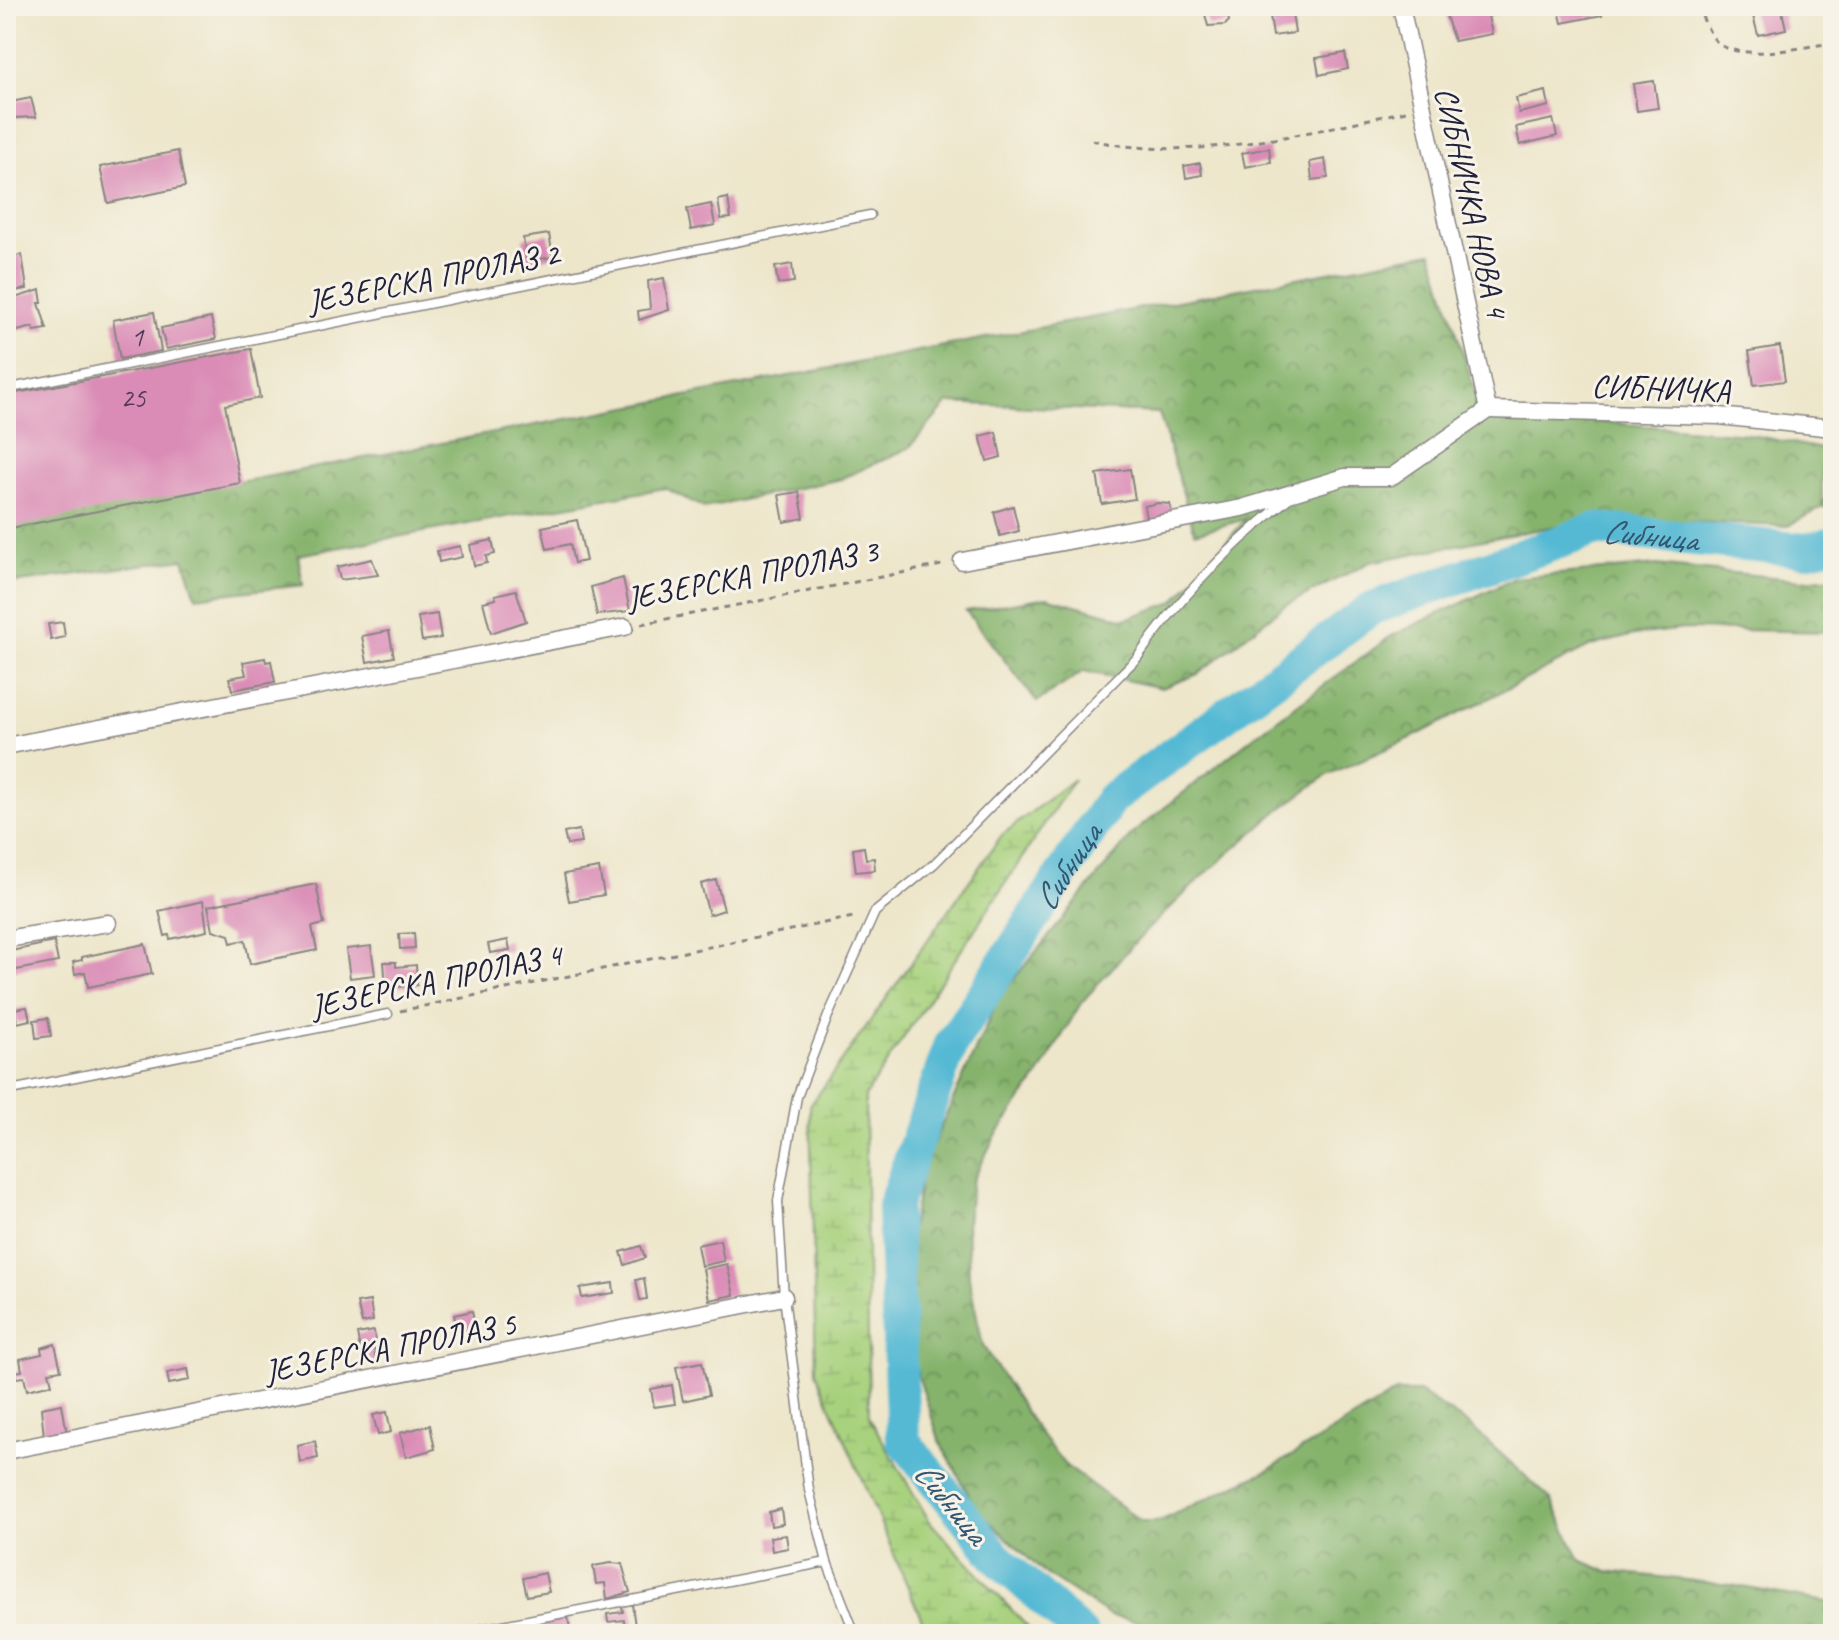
<svg xmlns="http://www.w3.org/2000/svg" width="1839" height="1640" font-family="Caveat,sans-serif">
<style>
.forest{fill:url(#forest-crowns);stroke:#546a54;stroke-width:2}
.wetland{fill:url(#wetland-marsh);stroke:#647a5c;stroke-width:2}
.lines{fill:none;stroke-linecap:round;stroke-linejoin:round}
.river{stroke:#55b9d4;stroke-width:34}
.building{fill:#da8bb6}
.lane-casing{stroke:#888482;stroke-width:11}
.street-casing{stroke:#888482;stroke-width:19}
.path{stroke:#888482;stroke-width:3;stroke-dasharray:6 6;stroke-linecap:butt}
.lane{stroke:#fff;stroke-width:8}
.street{stroke:#fff;stroke-width:16}
.labels{text-anchor:middle;stroke-width:6;stroke-linejoin:round;paint-order:stroke}
.number-label{font-size:28px;fill:#503c5a}
.street-label{font-size:32px;fill:#22223b;stroke:#f7f3e8}
.water-label{font-size:34px;font-style:italic;fill:#345771;stroke:#f7f3e8}
</style>
<defs>
<pattern id="forest-crowns" width="20" height="18" patternUnits="userSpaceOnUse" patternTransform="scale(2)"><rect width="20" height="18" fill="#85b36c"/><path d="M2 6a3 3 0 1 1 6 0M12 15a3 3 0 1 1 6 0" fill="none" stroke="#6c915a"/></pattern>
<pattern id="wetland-marsh" width="20" height="14" patternUnits="userSpaceOnUse" patternTransform="scale(2)"><rect width="20" height="14" fill="#a7d17d"/><path d="M1 5h8M5 5V1M11 12h8M15 12V8" fill="none" stroke="#8fb36d"/></pattern>
</defs>
<rect width="100%" height="100%" fill="#f7f3e8"/>
<filter id="ink" filterUnits="userSpaceOnUse"><feTurbulence type="fractalNoise" baseFrequency=".0125" numOctaves="2"/><feDisplacementMap in="SourceGraphic" scale="16" xChannelSelector="R" yChannelSelector="G"/><feConvolveMatrix kernelMatrix="1 2 1 2 8 2 1 2 1" color-interpolation-filters="sRGB"/></filter>
<filter id="wash" filterUnits="userSpaceOnUse"><feTurbulence type="fractalNoise" baseFrequency=".006" numOctaves="4" result="noise"/><feDisplacementMap in="SourceGraphic" scale="32" xChannelSelector="R" yChannelSelector="G"/><feGaussianBlur stdDeviation="1.8" result="paint"/><feColorMatrix in="noise" values="0 0 0 0 0 0 0 0 0 0 0 0 0 0 0 0 0 1.4 0 .05"/><feComposite in="paint" operator="in"/></filter>
<g filter="url(#wash)">
<rect width="100%" height="100%" fill="#ede6ca"/>
<g class="forest">
<path d="M1432,252L1476,395L1503,414L1747,434L1822,449V506L1833,484V507L1821,508L1787,526L1597,518L1370,562L1284,606L1198,674L1162,688L1084,671L1037,702L966,611L1047,597L1125,619L1174,602L1246,519L1195,533L1159,413L948,403L909,448L841,479L704,508L665,488L298,555L303,585L196,597L184,559L6,584V527Z"/>
<path d="M1657,565L1801,580L1833,577V632L1685,629L1634,635L1591,646L1411,738L1329,774L1279,810L1204,875L1137,940L1081,1003L1039,1075L994,1138L972,1182L967,1222L969,1278L983,1346L1037,1430L1065,1465L1142,1522H1157L1268,1470L1396,1392H1419L1468,1424L1551,1499L1580,1560L1607,1571L1730,1585L1833,1603V1634H1404L1384,1631L1357,1634H1201L1110,1616L1044,1573L977,1510L940,1442L916,1369L910,1235L922,1169L999,997L1133,833L1252,738L1391,636L1515,578Z"/>
</g>
<path class="wetland" d="M1074,779L865,1096L869,1417L930,1522L1034,1634H928L816,1372L810,1106L1002,835Z"/>
<g class="lines">
<path class="river" id="s1" d="M1081,1634L999,1560L903,1440L894,1206L951,1044L1111,799L1372,608L1596,529L1806,550L1833,544"/>
</g>
<g id="blocks">
<g class="building">
<path d="M1226,6L1229,21L1225,25L1208,26L1204,10Z"/>
<path d="M1443,6H1497L1499,14L1488,16L1492,34L1454,41Z"/>
<path d="M1558,6H1600L1602,15L1562,23Z"/>
<path d="M1775,6H1781L1786,29L1758,35L1752,12Z"/>
<path d="M1292,13L1295,33L1273,36L1270,16Z"/>
<path d="M1345,53L1348,69L1319,75L1316,58Z"/>
<path d="M1654,81L1658,108L1637,111L1633,84Z"/>
<path d="M1546,91L1549,106L1519,113L1516,98Z"/>
<path d="M31,98L36,117L14,118L15,124L6,126V103Z"/>
<path d="M1553,119L1557,136L1520,145L1516,127Z"/>
<path d="M1269,148L1271,162L1245,167L1242,153Z"/>
<path d="M178,151L185,187L108,203L100,167Z"/>
<path d="M1325,159L1328,178L1312,180L1310,162Z"/>
<path d="M1200,163L1202,175L1186,178L1184,166Z"/>
<path d="M728,198L731,218L721,219L718,200Z"/>
<path d="M711,204L715,225L691,230L687,209Z"/>
<path d="M549,234L553,257L527,261L523,238Z"/>
<path d="M22,255L27,289L7,292L15,298L40,290L42,303H39L47,329L34,331L33,327L6,334V257Z"/>
<path d="M792,264L794,282L778,284L775,267Z"/>
<path d="M664,278L669,310L639,320L638,311L650,309L648,281Z"/>
<path d="M154,312L161,351L120,359L113,320Z"/>
<path d="M211,318L216,339L166,349L161,328Z"/>
<path d="M1780,346L1785,381L1754,385L1749,351Z"/>
<path d="M251,349L260,398L225,405L240,483L6,529V395Z"/>
<path d="M996,432L1001,457L987,461L980,436Z"/>
<path d="M1130,469L1135,499L1102,504L1097,474Z"/>
<path d="M799,492L804,518L784,522L779,495Z"/>
<path d="M1158,503L1170,504L1172,514L1147,524L1144,506Z"/>
<path d="M1013,506L1019,531L1000,536L994,512Z"/>
<path d="M577,520L586,561L574,563L570,544L547,549L542,527Z"/>
<path d="M492,540L495,554L486,556L487,563L474,566L470,545Z"/>
<path d="M460,546L462,557L439,562L437,551Z"/>
<path d="M372,559L378,575L340,580L337,567Z"/>
<path d="M623,578L630,611L597,615L591,587Z"/>
<path d="M516,590L526,621L491,633L483,602L496,599L495,595Z"/>
<path d="M437,614L441,638L422,641L418,617Z"/>
<path d="M63,622L65,637L51,640L48,624Z"/>
<path d="M389,631L394,657L367,662L362,636Z"/>
<path d="M265,658L266,662L271,661L275,682L232,690L229,678L246,675L243,662Z"/>
<path d="M579,830L581,843L567,845L564,833Z"/>
<path d="M864,847L866,859L874,858L875,870L856,872L853,849Z"/>
<path d="M599,868L604,895L569,901L564,874Z"/>
<path d="M716,880L724,910L709,915L701,884Z"/>
<path d="M316,884L324,924L312,927L317,950L250,964L245,940L231,943L229,935L213,930L208,906Z"/>
<path d="M203,901L207,931L170,939L169,935L165,936L159,911Z"/>
<path d="M414,933L415,948L400,949L399,934Z"/>
<path d="M508,940L510,950L490,953L488,944Z"/>
<path d="M54,942L58,962L6,972V952Z"/>
<path d="M145,944L152,974L88,987L85,972L75,974L73,962L82,960V957Z"/>
<path d="M371,946L375,975L350,978L346,949Z"/>
<path d="M384,962H396V967L416,965L417,985L386,988Z"/>
<path d="M27,1007L30,1020L17,1023L15,1009Z"/>
<path d="M48,1018L51,1036L36,1038L34,1020Z"/>
<path d="M720,1240L724,1261L701,1266L697,1245Z"/>
<path d="M641,1246L645,1258L625,1265L621,1252Z"/>
<path d="M727,1264L734,1295L709,1300L703,1269Z"/>
<path d="M644,1278L647,1299L640,1300L636,1280Z"/>
<path d="M613,1283L614,1293L582,1298L580,1288Z"/>
<path d="M370,1301L373,1321L362,1323L357,1303Z"/>
<path d="M472,1311L476,1331L458,1334L454,1315Z"/>
<path d="M374,1331L375,1343L368,1345L369,1350L374,1349L376,1362L363,1364L357,1334Z"/>
<path d="M55,1344L61,1370L49,1372L52,1384L27,1390L24,1377L16,1378L15,1372L22,1371L20,1359L42,1354L41,1348Z"/>
<path d="M702,1362L709,1395L683,1401L676,1367Z"/>
<path d="M188,1369L190,1380L169,1384L167,1373Z"/>
<path d="M672,1385L675,1404L654,1407L651,1389Z"/>
<path d="M62,1404L67,1434L44,1437L41,1408Z"/>
<path d="M387,1412L391,1432L378,1435L373,1415Z"/>
<path d="M430,1425L435,1449L406,1457L400,1433Z"/>
<path d="M315,1441L318,1458L300,1462L297,1445Z"/>
<path d="M781,1509L783,1524L771,1526L769,1512Z"/>
<path d="M786,1535L788,1548L772,1551L770,1537Z"/>
<path d="M611,1563L622,1564L630,1592L607,1599L605,1583L596,1584L593,1566Z"/>
<path d="M545,1573L549,1592L527,1596L523,1578Z"/>
<path d="M632,1604L636,1634H626L624,1620L608,1622L607,1614L623,1612L622,1606Z"/>
<path d="M568,1617L570,1629L536,1634L534,1623Z"/>
</g>
</g>
</g>
<g filter="url(#ink)">
<use href="#blocks" fill-opacity="0" stroke="#888482" stroke-width="2"/>
<g class="lines">
<defs>
<g id="lane">
<path d="M6,389L870,215"/>
<path d="M6,1091L388,1014"/>
<path d="M456,1634L827,1562"/>
<path d="M855,1634L827,1562L809,1490L784,1297L778,1201L797,1097L828,1016L875,912L934,864L1137,658C1179,598 1231,545 1288,499"/>
</g>
<g id="street">
<path d="M1401,6L1488,410"/>
<path d="M1488,410L1719,416L1833,428"/>
<path d="M962,561L1242,508L1345,477H1391L1488,410"/>
<path d="M6,746L625,627"/>
<path d="M6,939L108,923"/>
<path d="M6,1451L784,1297"/>
</g>
</defs>
<use href="#lane" class="lane-casing"/>
<use href="#street" class="street-casing"/>
<g class="path">
<path d="M1696,6C1703,16 1707,30 1715,40C1735,64 1805,46 1833,43"/>
<path d="M1092,140C1195,164 1304,133 1406,111"/>
<path d="M641,624L947,564"/>
<path d="M400,1011L858,916"/>
</g>
<use href="#lane" class="lane"/>
<use href="#street" class="street"/>
</g>
</g>
<g class="labels">
<g class="number-label">
<text x="137" y="346">1</text>
<text x="133" y="407">25</text>
</g>
<g class="street-label">
<text transform="translate(1472 202) rotate(77)" y="11">СИБНИЧКА НОВА 4</text>
<text transform="translate(433 277) rotate(-11)" y="11">ЈЕЗЕРСКА ПРОЛАЗ 2</text>
<text transform="translate(1661 388) rotate(2)" y="11">СИБНИЧКА</text>
<text transform="translate(752 574) rotate(-11)" y="11">ЈЕЗЕРСКА ПРОЛАЗ 3</text>
<text transform="translate(436 980) rotate(-12)" y="11">ЈЕЗЕРСКА ПРОЛАЗ 4</text>
<text transform="translate(390 1347) rotate(-11)" y="11">ЈЕЗЕРСКА ПРОЛАЗ 5</text>
</g>
<g class="water-label">
<text dy="12" stroke="none"><textPath href="#s1" startOffset="1578">Сибница</textPath></text>
<text dy="12" stroke="none"><textPath href="#s1" startOffset="882">Сибница</textPath></text>
<text transform="translate(952 1502) rotate(51)" y="12">Сибница</text>
</g>
</g>
<rect width="1839" height="1640" fill="none" stroke="#f7f3e8" stroke-width="32"/>
</svg>
